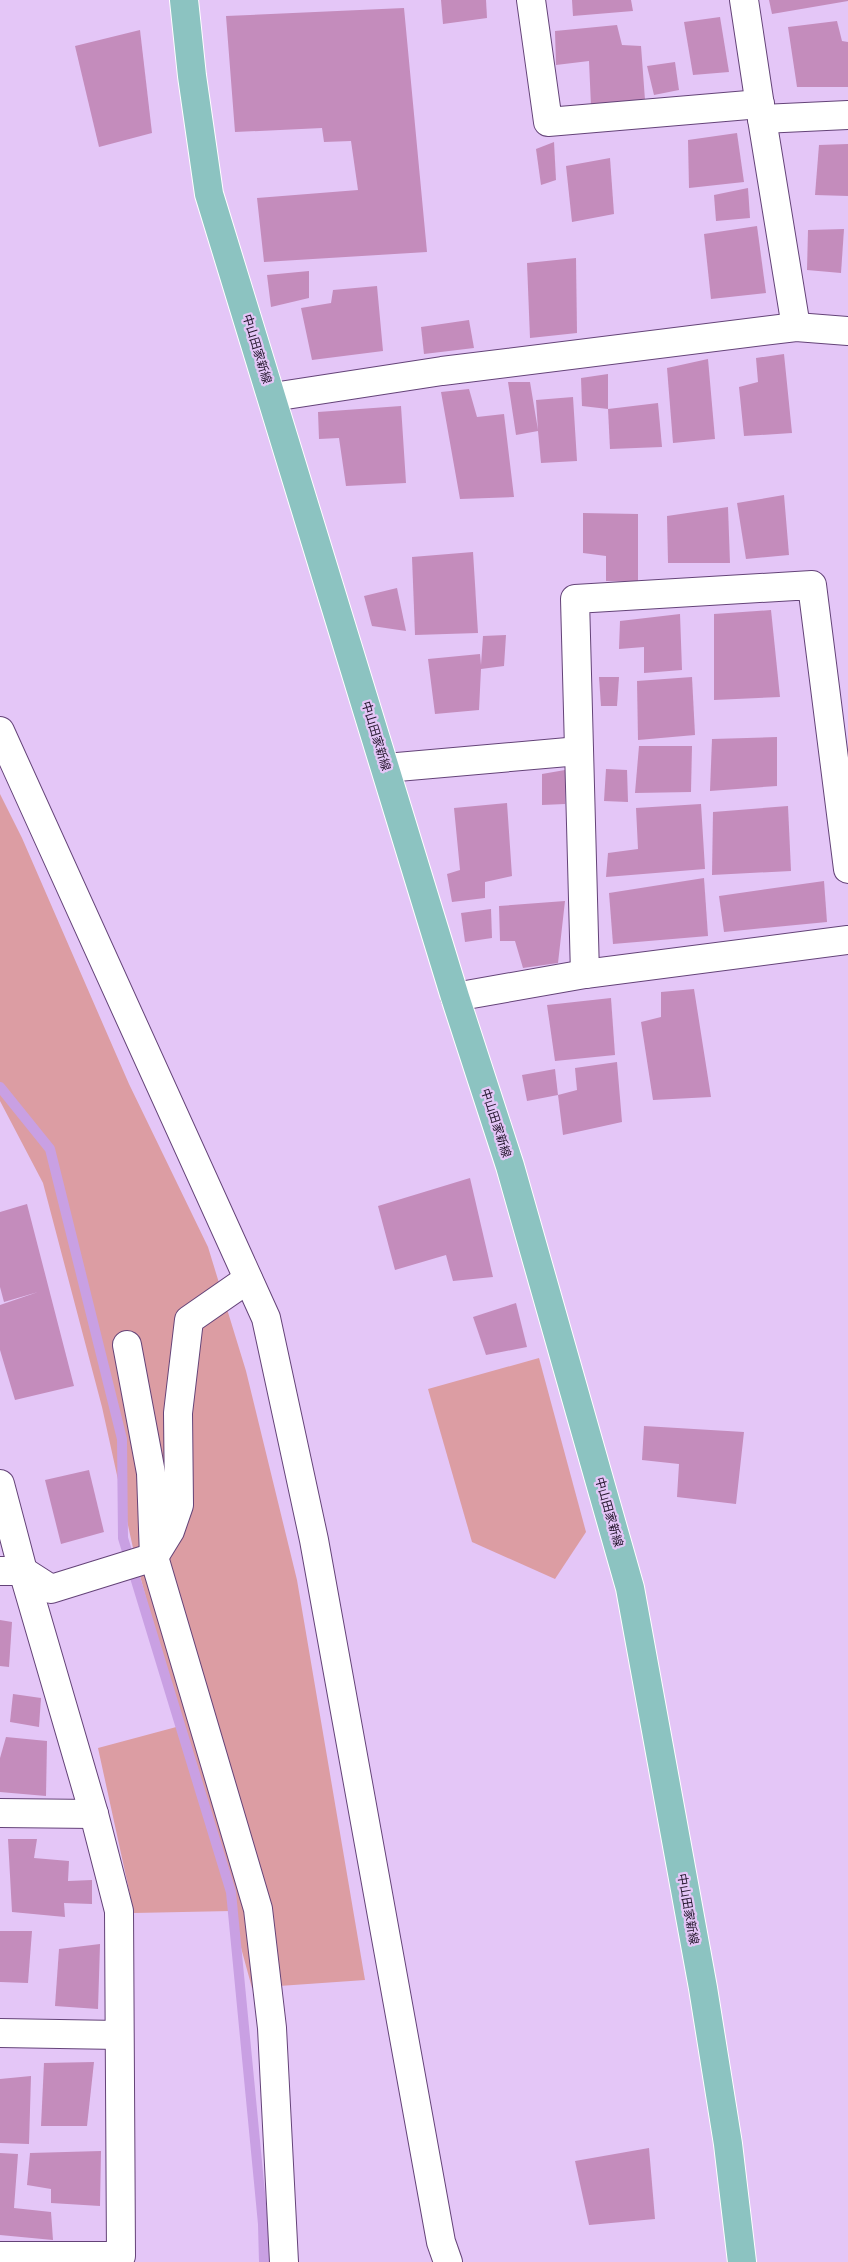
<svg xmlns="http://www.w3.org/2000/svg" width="848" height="2262" font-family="Arial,'Noto Sans JP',sans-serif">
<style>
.green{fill:#dc9da3}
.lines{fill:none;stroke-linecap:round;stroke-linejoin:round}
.stream{stroke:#c9a0e3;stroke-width:10}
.building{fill:#c48cbc}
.minor-casing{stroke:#644378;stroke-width:30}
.major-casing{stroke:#fff;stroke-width:30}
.minor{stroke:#fff;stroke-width:28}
.major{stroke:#8cc3c1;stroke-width:28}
.labels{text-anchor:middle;stroke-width:4.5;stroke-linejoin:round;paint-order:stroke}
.street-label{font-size:12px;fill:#22142b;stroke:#e4c6f7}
</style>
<rect width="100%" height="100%" fill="#e4c6f7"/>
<g class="green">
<path d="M0,794L22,838L129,1084L208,1247L246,1371L297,1580L365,1980L252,1988L231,1911L134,1913L98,1748L180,1726L135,1557L102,1407L43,1183L0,1101Z"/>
<path d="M539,1358L586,1532L555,1579L472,1542L428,1389Z"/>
</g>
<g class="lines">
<path class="stream" d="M0,1087L50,1149L122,1439L123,1538L231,1892L263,2224L264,2262"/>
</g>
<g class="building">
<path d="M441,0H486L487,18L443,24Z"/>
<path d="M572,0H631L633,11L573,16Z"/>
<path d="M769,0H848V1L772,14Z"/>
<path d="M404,8L427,252L264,262L257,198L358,190L351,141L324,142L322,128L235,132L226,16Z"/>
<path d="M720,17L729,72L693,75L684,22Z"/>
<path d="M837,21L842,41L848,42V87H797L788,27Z"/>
<path d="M617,25L622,45L641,46L645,100L591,106L589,61L556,65L555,31Z"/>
<path d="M140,30L152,133L99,147L75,46Z"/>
<path d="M675,62L679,90L654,95L647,66Z"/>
<path d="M737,133L744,182L689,188L688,140Z"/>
<path d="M554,142L556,180L541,185L536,149Z"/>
<path d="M848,144V196L815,195L819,145Z"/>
<path d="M610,158L614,214L572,222L566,166Z"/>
<path d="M748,188L750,218L716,221L714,195Z"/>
<path d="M757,226L766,293L711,299L704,234Z"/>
<path d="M844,229L841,273L807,270L808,230Z"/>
<path d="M576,258L577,333L530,338L527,263Z"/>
<path d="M309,271V298L271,307L267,275Z"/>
<path d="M377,286L383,351L312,360L301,308L331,303L333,290Z"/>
<path d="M469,320L474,348L424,354L421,327Z"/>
<path d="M784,354L792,433L744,436L739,387L758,382L756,358Z"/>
<path d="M708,359L715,439L673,443L667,368Z"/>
<path d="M608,374V409L582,406L581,378Z"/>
<path d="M508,382H530L538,430L536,400L573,397L577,461L541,463L538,431L516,435Z"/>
<path d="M469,389L477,417L504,414L514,497L460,499L441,392Z"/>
<path d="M658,403L662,447L610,449L608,409Z"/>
<path d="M401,406L406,483L346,486L339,438L319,439L318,412Z"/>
<path d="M784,495L789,555L746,559L737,503Z"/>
<path d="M728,507L730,563H668L667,516Z"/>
<path d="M583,513L638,514V582L606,581V556L583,553Z"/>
<path d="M473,552L478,633L415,635L412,557Z"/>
<path d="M397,588L406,631L372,626L364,596Z"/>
<path d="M771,610L780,697L714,700V614Z"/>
<path d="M680,614L682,670L644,673V647L619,649L620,621Z"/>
<path d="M506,635L504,666L481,669L479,710L435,714L428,659L480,654L481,665L483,636Z"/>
<path d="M599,677H619L617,706H601Z"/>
<path d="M692,677L695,735L638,740L637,681Z"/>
<path d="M777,737V786L710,791L712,739Z"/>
<path d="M639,746H692L691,792L635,793Z"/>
<path d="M606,769L627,770L628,802L604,801Z"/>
<path d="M565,770V804L542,805V774Z"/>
<path d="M507,803L512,876L485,882V898L452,902L447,874L460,870L454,808Z"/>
<path d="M701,804L705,869L606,877L608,853L638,849L636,808Z"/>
<path d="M788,806L791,871L712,875L713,812Z"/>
<path d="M704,878L708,936L613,944L609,893Z"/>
<path d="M824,881L827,922L724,932L719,896Z"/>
<path d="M565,901L558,963L523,968L515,941H500L499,906Z"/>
<path d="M491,909L492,938L465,942L461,913Z"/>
<path d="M694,989L711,1097L653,1100L641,1022L661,1017V992Z"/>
<path d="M611,998L615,1055L555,1061L547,1005Z"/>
<path d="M617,1062L622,1122L563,1135L558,1095L577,1090L575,1068Z"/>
<path d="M555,1069L558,1095L527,1101L522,1075Z"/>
<path d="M470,1178L493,1277L453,1281L446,1255L395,1270L378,1206Z"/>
<path d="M27,1204L74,1386L15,1400L0,1350V1305L38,1292L4,1302L0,1287V1212Z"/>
<path d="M516,1303L527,1347L486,1355L473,1317Z"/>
<path d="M644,1426L744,1432L736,1504L677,1497L679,1464L642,1460Z"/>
<path d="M89,1470L104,1532L61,1544L45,1480Z"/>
<path d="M0,1620L12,1622L9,1667L0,1666Z"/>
<path d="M13,1694L41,1698L39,1727L10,1722Z"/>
<path d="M6,1737L47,1741L46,1796L0,1792V1758Z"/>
<path d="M8,1839H37L34,1858L69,1861L68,1881L92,1880V1904L64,1903L65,1917L12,1912Z"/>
<path d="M0,1931H32L28,1983L0,1982Z"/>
<path d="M100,1944L98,2009L55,2006L59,1949Z"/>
<path d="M94,2062L87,2126H41L44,2063Z"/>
<path d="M31,2076L29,2144L0,2143V2079Z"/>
<path d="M649,2148L655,2219L589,2225L575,2161Z"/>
<path d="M101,2151L100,2206L51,2203V2189L27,2185L30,2153Z"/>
<path d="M0,2153L18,2154L14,2208L51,2212L53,2240L0,2235Z"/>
</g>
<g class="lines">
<defs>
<g id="minor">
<path d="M531,0L548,122L760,104"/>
<path d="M744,0L762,119L848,115"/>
<path d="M762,119L796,327"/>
<path d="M273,397L442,371L796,327L848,331"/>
<path d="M0,731L266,1318L314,1540L441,2242L448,2262"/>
<path d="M386,768L579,751"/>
<path d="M585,974L575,599L812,585L848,869"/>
<path d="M455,997L585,974L848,940"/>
<path d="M127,1345L151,1473L154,1557L258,1909L272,2028L284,2262"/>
<path d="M0,1484L23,1571H0"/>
<path d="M23,1571L51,1589L154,1557L170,1531L179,1505L178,1413L189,1320L248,1279"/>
<path d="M0,1813L94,1814"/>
<path d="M0,2033L119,2035"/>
<path d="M0,2256H121L119,1911L94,1814L23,1571"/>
</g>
<path id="major" d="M184,0L192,76L209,194L455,997L510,1166L630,1588L703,1988L728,2144L742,2262"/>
</defs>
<use href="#minor" class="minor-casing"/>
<use href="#major" class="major-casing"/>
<use href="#minor" class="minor"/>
<use href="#major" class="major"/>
</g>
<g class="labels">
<g class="street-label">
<text transform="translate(257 349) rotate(73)" y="4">中山田家新線</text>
<text transform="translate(376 736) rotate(73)" y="4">中山田家新線</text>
<text transform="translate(496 1123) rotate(72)" y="4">中山田家新線</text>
<text transform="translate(609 1512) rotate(74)" y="4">中山田家新線</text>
<text transform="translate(688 1909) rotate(80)" y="4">中山田家新線</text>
</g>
</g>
</svg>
